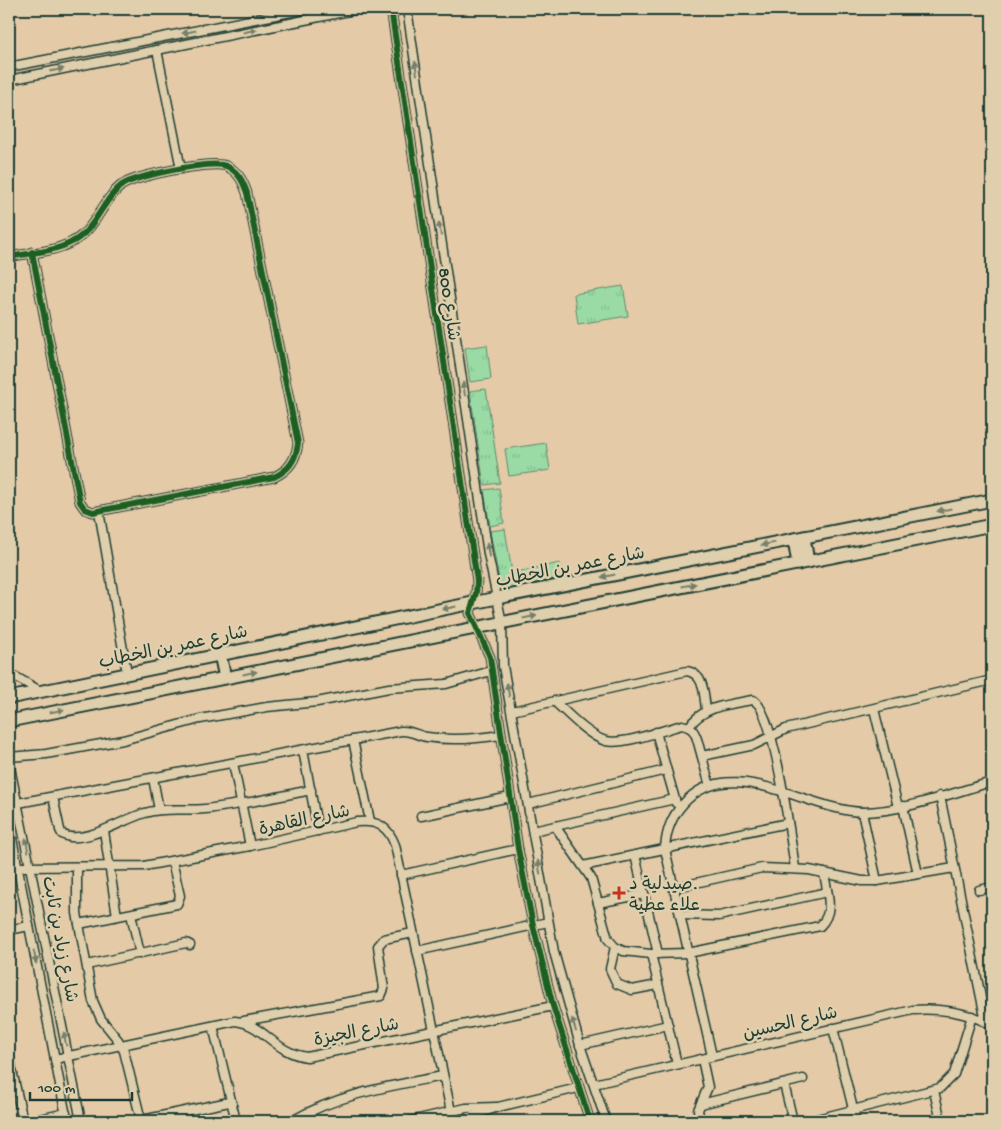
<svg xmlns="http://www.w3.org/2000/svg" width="1001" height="1130" font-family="'Gochi Hand','Playpen Sans Arabic',sans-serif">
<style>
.grass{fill:url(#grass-tufts);stroke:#5c8c6c}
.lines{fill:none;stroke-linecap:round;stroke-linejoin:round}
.street-casing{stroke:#1f3d34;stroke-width:11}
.secondary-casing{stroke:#1f3d34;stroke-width:15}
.street{stroke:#e0cfac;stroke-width:8}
.secondary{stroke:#e0cfac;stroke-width:11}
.cycleway-casing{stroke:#e0cfac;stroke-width:9}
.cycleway{stroke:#1b5e20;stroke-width:6}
.oneway{fill:#767f6a}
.poi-dot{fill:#c8321e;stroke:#e0cfac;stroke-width:2}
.labels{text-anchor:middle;stroke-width:5;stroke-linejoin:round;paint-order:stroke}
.street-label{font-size:18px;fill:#1f3d34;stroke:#e0cfac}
.poi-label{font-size:18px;fill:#1f3d34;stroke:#e0cfac;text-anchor:start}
</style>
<defs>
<pattern id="grass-tufts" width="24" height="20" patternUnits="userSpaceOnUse" patternTransform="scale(1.25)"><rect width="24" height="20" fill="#9adba5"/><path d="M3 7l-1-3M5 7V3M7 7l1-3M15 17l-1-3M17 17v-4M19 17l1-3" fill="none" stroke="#84bd8f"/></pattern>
</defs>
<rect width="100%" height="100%" fill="#e4caa7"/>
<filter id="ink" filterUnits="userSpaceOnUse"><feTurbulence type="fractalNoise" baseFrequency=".02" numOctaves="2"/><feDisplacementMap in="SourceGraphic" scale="10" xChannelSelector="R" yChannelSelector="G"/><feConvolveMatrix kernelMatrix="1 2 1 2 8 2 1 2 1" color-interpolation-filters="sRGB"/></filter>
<g filter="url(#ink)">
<g class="grass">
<path d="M623,286L628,316L578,324L574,294Z"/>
<path d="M487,345L491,379L470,382L465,348Z"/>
<path d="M486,389L500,483L484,485L470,391Z"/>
<path d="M546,443L550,470L509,476L505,449Z"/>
<path d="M499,488L504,523L490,526L484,490Z"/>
<path d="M505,529L512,573L560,563L564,577L507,589L499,579L490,531Z"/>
</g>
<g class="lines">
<defs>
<g id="street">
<path d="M391,9L477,581L476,593L470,613L490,657L518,849L533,925L553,1006L590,1121"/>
<path d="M407,9L488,554L502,623L503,666L554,952L580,1045L606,1121"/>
<path d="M157,50L181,169"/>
<path d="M9,67L306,9"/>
<path d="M9,80L359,9"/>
<path d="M9,257C29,253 54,252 72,242C96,230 102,200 122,185C135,176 212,160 226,166C238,171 243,181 247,193L298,443C296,460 289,470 274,477L93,512L85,509L80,502L32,252"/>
<path d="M99,511L127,673"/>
<path d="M9,673L40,691"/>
<path d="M554,701C567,713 590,737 606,741C625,745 663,730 682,725C691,727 694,730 697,739L710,786"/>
<path d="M874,709L898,807"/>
<path d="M512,711L687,671C705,674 704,696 706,710"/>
<path d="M689,727C702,706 730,704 753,700C774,708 791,842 795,868"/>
<path d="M656,732L676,803"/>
<path d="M353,740L370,821"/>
<path d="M303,750L318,831"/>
<path d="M702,756L754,745L786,729L992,680"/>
<path d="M9,757L46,754L123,740L200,719L267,707L317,702L389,688L446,684L491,671"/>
<path d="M9,762L81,1121"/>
<path d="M233,763L250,846"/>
<path d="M153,778L159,810"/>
<path d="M940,796L986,1022"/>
<path d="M53,797L60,830L62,834C82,847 125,818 145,813C164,807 185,811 205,809C241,805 276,797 311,790"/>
<path d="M18,803L401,731C411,730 418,736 427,737C451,741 476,739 501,735"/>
<path d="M528,804L666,770"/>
<path d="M903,806L918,874"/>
<path d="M862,812L877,881"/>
<path d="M421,816L510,797"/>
<path d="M9,823L67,1121"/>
<path d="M555,826L591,878L608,939L615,947L623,951L651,954L688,953L820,926C835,911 827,893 824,873"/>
<path d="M104,831L117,916"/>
<path d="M533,831L675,799"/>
<path d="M635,855L658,954"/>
<path d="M583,866L788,823"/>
<path d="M18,867L144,866L250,846L357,822C377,820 388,826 395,845L453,1121"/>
<path d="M77,868V913L93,1001L101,1019L118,1040L124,1051L141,1120"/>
<path d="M401,875L518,849"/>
<path d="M673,888L762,868L809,870L862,881H877L954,868"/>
<path d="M979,890L992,887"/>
<path d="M598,903L644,894"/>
<path d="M131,914L140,954"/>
<path d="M680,915L719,916L827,892"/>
<path d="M79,924L177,904L180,896L172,861"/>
<path d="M9,930L29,926"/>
<path d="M615,947L610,969L617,984L632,990L658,985"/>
<path d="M417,951L548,922"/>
<path d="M651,954L677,1064"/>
<path d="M87,965L186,943L190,945"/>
<path d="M244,1021L381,996L384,989L378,946L384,939L413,933"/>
<path d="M213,1026L236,1121"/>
<path d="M833,1028L856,1121"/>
<path d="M580,1045L668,1025"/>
<path d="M9,1056L23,1121"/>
<path d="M712,1056L665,849C666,831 671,817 683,804C729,751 808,811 863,812C902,812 954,792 992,782"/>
<path d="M55,1059L235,1021C264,1024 274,1053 307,1057L553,1006"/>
<path d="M594,1084L913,1010C941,1008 967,1012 992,1025"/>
<path d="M784,1084L793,1121"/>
<path d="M934,1091L941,1121"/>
<path d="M701,1104L803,1079"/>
<path d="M30,1121L66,1113"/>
<path d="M137,1121L229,1102"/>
<path d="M292,1121C338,1094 390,1086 443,1076"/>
<path d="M410,1121L466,1108L496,1107"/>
<path d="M458,1121L498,1107L578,1088"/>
<path d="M700,1121L698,1110L708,1087L702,1059"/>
<path d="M809,1121L940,1088L954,1074L972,1016"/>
</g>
<g id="secondary">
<path d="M804,537L808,562"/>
<path d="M794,539L798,564"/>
<path d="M220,654L225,678"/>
<path d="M9,698L497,598L992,500"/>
<path d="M9,721L992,525"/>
</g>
</defs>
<use href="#street" class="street-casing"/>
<use href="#secondary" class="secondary-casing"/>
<use href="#street" class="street"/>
<use href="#secondary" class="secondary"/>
<defs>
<g id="cycleway">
<path d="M391,9L477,581L476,593L470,613L490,657L518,849L533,925L553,1006L590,1121"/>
<path d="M9,257C29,253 54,252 72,242C96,230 102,200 122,185C135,176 212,160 226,166C238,171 243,181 247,193L298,443C296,460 289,470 274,477L93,512L85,509L80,502L32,252"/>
</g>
</defs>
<use href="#cycleway" class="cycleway-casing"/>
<use href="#cycleway" class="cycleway"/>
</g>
<defs><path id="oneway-solid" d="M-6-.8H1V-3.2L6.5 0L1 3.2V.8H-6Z" transform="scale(1.25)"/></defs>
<g class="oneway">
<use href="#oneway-solid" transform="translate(250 31) rotate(-12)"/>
<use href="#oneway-solid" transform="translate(189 32) rotate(169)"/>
<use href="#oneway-solid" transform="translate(416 68) rotate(-98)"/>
<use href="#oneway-solid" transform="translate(57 70) rotate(-11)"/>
<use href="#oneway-solid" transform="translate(440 229) rotate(-98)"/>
<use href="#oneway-solid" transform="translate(464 389) rotate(-98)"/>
<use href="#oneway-solid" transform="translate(944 510) rotate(169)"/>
<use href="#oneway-solid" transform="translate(768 544) rotate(169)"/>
<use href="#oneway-solid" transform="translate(488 550) rotate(-99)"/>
<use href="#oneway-solid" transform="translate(608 576) rotate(169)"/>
<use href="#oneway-solid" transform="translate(689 585) rotate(-11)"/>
<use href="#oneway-solid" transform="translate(449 608) rotate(169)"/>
<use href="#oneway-solid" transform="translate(530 617) rotate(-11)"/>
<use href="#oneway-solid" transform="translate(250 673) rotate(-11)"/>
<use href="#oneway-solid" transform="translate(508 690) rotate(-101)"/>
<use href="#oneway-solid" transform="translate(57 711) rotate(-11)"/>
<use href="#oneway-solid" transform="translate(27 845) rotate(-101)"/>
<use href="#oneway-solid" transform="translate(539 867) rotate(-100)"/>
<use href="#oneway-solid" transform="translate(35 957) rotate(79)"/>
<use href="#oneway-solid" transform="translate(574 1025) rotate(-107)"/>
<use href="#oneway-solid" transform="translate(65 1039) rotate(-101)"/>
</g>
</g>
<path class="poi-dot" d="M616.5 885.5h5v5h5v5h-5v5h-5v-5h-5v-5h5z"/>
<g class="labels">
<g class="street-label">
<text transform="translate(450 304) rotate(82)" y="6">شارع 800</text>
<text transform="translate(570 566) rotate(-11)" y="6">شارع عمر بن الخطاب</text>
<text transform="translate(173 646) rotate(-12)" y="6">شارع عمر بن الخطاب</text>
<text transform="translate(304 819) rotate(-12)" y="6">شارع القاهرة</text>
<text transform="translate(61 939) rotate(79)" y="6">شارع زياد بن ثابت</text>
<text transform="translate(790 1022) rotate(-13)" y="6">شارع الحسين</text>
<text transform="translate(356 1031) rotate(-11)" y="6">شارع الجيزة</text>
</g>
<g class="poi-label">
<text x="629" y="889">صيدلية د.<tspan x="629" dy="21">علاء عطية</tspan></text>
</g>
</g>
<rect width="1001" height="1130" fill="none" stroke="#e0cfac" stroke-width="30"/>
<rect x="15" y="15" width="971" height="1100" fill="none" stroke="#1f3d34" stroke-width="2" filter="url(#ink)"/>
<path d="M30 1092v8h102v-8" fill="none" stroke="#1f3d34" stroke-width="2.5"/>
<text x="38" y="1092" font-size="15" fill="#1f3d34" stroke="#e0cfac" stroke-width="4" paint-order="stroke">100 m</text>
</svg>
